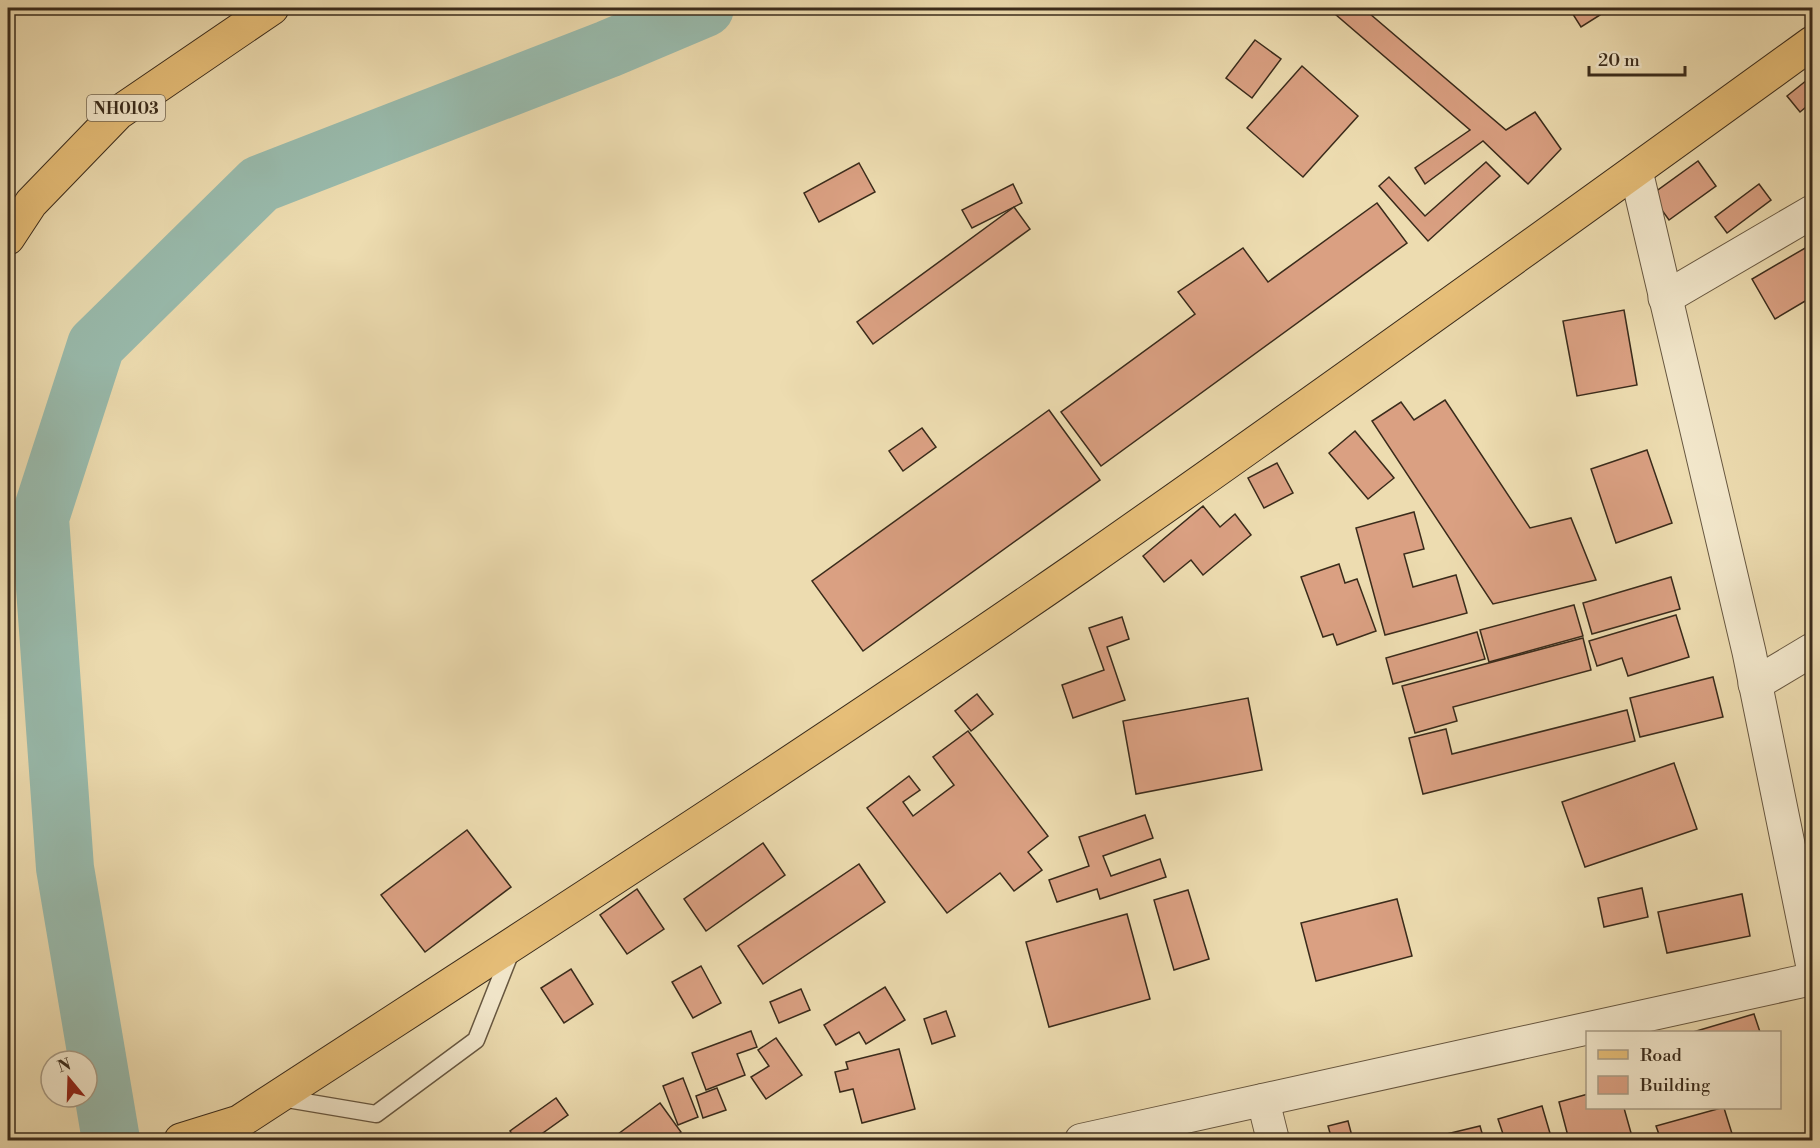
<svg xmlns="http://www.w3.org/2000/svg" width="1820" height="1148" font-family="'Libre Bodoni',serif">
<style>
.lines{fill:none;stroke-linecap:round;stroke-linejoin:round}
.river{stroke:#99bbad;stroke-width:58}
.building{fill:#daa082;stroke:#3a2b1b;stroke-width:1.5}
.service-casing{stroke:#675740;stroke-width:19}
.minor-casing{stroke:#675740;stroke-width:34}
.tertiary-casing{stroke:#675740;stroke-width:35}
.primary-casing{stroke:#3a2b1b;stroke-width:35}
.trunk-casing{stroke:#3a2b1b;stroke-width:35}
.service{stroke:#f3e8cc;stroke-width:16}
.minor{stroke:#f3e8cc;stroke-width:32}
.tertiary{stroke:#f3e8cc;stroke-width:33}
.primary{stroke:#e6be78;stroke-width:33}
.trunk{stroke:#e6be78;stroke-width:33}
.labels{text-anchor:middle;stroke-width:4.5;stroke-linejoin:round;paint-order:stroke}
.shield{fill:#f3e8cc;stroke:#726450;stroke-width:1.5}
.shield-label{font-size:16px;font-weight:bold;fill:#3a2b1b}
</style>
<rect width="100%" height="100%" fill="#eddcb0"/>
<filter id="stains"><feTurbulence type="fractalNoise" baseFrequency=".00333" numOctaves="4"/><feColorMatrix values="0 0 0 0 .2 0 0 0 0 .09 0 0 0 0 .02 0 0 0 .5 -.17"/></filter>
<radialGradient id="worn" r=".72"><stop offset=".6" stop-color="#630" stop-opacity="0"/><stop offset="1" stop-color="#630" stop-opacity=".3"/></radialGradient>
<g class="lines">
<path class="river" d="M111,1140L65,868L40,518L96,345L260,184L608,49L705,8"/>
</g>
<g class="building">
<path d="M1328,8H1363L1506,130L1535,112L1561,149L1528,184L1483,141L1425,184L1415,168L1470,130Z"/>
<path d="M1569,8H1595L1600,15L1581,27Z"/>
<path d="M1255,40L1281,59L1252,98L1226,78Z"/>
<path d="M1302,66L1358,116L1303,177L1247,128Z"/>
<path d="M1812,76V102L1800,112L1787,96Z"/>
<path d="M1698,161L1716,186L1669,220L1651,195Z"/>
<path d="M1486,162L1500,176L1428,241L1379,186L1389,177L1425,216Z"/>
<path d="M859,163L875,192L819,222L804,193Z"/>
<path d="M1013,184L1022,203L972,228L962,210Z"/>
<path d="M1759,184L1771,200L1727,233L1715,217Z"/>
<path d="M1377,203L1407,243L1101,466L1061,412L1195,314L1178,292L1243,248L1268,282Z"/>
<path d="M1014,207L1030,229L873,344L857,322Z"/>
<path d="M1812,244V297L1775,319L1752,279Z"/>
<path d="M1624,310L1637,385L1577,396L1563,321Z"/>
<path d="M1445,400L1530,528L1571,518L1596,580L1493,604L1372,421L1401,402L1414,420Z"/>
<path d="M1049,410L1100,480L863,651L812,581Z"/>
<path d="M922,428L936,447L903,471L889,451Z"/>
<path d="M1355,431L1394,478L1368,499L1329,453Z"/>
<path d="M1647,450L1672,523L1616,543L1591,469Z"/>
<path d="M1277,463L1293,493L1264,508L1248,478Z"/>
<path d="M1203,506L1220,527L1235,514L1251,535L1203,575L1191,560L1164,582L1143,556Z"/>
<path d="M1414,512L1424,549L1404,554L1413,587L1456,575L1467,613L1385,635L1356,528Z"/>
<path d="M1339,564L1345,583L1357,579L1376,631L1337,645L1333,634L1323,637L1301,577Z"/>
<path d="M1671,577L1680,609L1592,634L1583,603Z"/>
<path d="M1574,605L1583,636L1489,662L1480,630Z"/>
<path d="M1676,615L1689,657L1628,676L1622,658L1597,666L1589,641Z"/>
<path d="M1122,617L1129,639L1107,647L1125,700L1073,718L1062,685L1104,670L1089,628Z"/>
<path d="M1477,632L1485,659L1393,684L1386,658Z"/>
<path d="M1583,638L1591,670L1453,707L1457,721L1415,733L1402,686Z"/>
<path d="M1713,677L1723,717L1640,737L1630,698Z"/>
<path d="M977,694L993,714L971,731L955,711Z"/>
<path d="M1248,698L1262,770L1136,794L1123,721Z"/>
<path d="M1627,710L1635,741L1423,794L1409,738L1446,729L1452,754Z"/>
<path d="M968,731L1048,836L1028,852L1042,870L1014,891L1000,873L947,913L867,808L909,776L920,790L903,802L913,816L954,785L933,757Z"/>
<path d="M1674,763L1697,829L1585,867L1562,802Z"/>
<path d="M1145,815L1153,838L1103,856L1111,876L1160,859L1166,877L1100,899L1097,889L1057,902L1049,880L1089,866L1079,837Z"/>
<path d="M467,830L511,887L425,952L381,895Z"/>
<path d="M763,843L785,875L706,931L684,899Z"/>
<path d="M859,864L885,902L763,984L738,946Z"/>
<path d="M1642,888L1648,917L1604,927L1598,898Z"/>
<path d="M637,889L664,929L627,954L600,915Z"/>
<path d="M1188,890L1209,959L1174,970L1154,900Z"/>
<path d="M1742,894L1750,936L1667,953L1658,912Z"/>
<path d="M1397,899L1412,956L1316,981L1301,923Z"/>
<path d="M1127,914L1150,999L1049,1027L1026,942Z"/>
<path d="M701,966L721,1003L693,1018L672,982Z"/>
<path d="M571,969L593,1004L564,1023L541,988Z"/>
<path d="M885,987L905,1020L866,1044L859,1032L836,1045L824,1025Z"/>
<path d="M801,989L810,1010L779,1023L770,1002Z"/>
<path d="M946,1011L955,1036L932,1044L924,1019Z"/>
<path d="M1754,1014L1760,1032H1693Z"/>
<path d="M751,1031L757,1047L737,1054L745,1075L706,1090L692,1053Z"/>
<path d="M776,1038L802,1075L766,1099L751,1077L769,1066L758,1050Z"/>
<path d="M899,1049L915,1109L862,1123L853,1089L840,1092L835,1072L848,1069L846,1062Z"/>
<path d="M683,1078L698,1117L678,1125L663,1086Z"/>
<path d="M717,1088L726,1110L703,1118L696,1096Z"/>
<path d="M1588,1094V1108H1624L1633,1140H1569L1559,1102Z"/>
<path d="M556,1098L568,1115L533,1140H516L510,1131Z"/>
<path d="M660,1103L681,1132L670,1140H610Z"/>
<path d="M1542,1106L1552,1140H1505L1498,1119Z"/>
<path d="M1721,1108H1724L1734,1140H1661L1656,1126Z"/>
<path d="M1348,1121L1353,1140H1332L1328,1126Z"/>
<path d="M1480,1126L1484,1140H1439L1438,1136Z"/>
</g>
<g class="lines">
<defs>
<path id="service" d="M281,1098L376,1114L476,1040L512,949"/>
<g id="minor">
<path d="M1263,1100L1273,1140"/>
<path d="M1081,1140L1812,979"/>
</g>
<g id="tertiary">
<path d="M1636,171L1749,652L1812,962"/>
<path d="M1665,298L1812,212"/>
<path d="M1755,684L1812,650"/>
</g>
<path id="primary" d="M181,1140L239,1122C520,939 803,758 1079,567C1325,395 1569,219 1812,43"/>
<path id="trunk" d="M8,238L31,203L118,113L272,8"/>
</defs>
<use href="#service" class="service-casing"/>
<use href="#minor" class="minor-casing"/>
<use href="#tertiary" class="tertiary-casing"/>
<use href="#primary" class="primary-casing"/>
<use href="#trunk" class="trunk-casing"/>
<use href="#service" class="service"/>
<use href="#minor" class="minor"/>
<use href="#tertiary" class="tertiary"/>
<use href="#primary" class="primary"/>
<use href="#trunk" class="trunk"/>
</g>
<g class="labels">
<rect class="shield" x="87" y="95" width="78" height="26" rx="4.5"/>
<g class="shield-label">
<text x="126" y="114">NH0103</text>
</g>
</g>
<rect width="1820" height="1148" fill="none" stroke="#eddcb0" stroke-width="30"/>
<rect x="9" y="9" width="1802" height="1130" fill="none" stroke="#3a2b1b" stroke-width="3"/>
<rect x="15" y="15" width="1790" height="1118" fill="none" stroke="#3a2b1b" stroke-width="1.5"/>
<rect x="1586" y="1031" width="195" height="78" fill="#f3e8cc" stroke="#a99c85" stroke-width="1.5"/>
<rect x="1598" y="1050" width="30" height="9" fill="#e6be78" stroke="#a99c85" stroke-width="1.5"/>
<text x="1640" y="1061" font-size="18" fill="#3a2b1b">Road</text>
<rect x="1598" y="1076" width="30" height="18" fill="#daa082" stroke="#a99c85" stroke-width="1.5"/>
<text x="1640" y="1091" font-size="18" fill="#3a2b1b">Building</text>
<g transform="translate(69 1079) rotate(341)"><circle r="28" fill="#f3e8cc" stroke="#a99c85" stroke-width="1.5"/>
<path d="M0-4.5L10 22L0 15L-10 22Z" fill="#8f2418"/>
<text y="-9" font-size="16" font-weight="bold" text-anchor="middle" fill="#3a2b1b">N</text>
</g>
<path d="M1589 66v9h96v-9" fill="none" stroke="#3a2b1b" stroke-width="3"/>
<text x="1598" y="66" font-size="18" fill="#3a2b1b" stroke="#f3e8cc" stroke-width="4.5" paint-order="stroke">20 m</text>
<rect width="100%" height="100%" filter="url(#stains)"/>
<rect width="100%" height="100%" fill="url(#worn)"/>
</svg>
